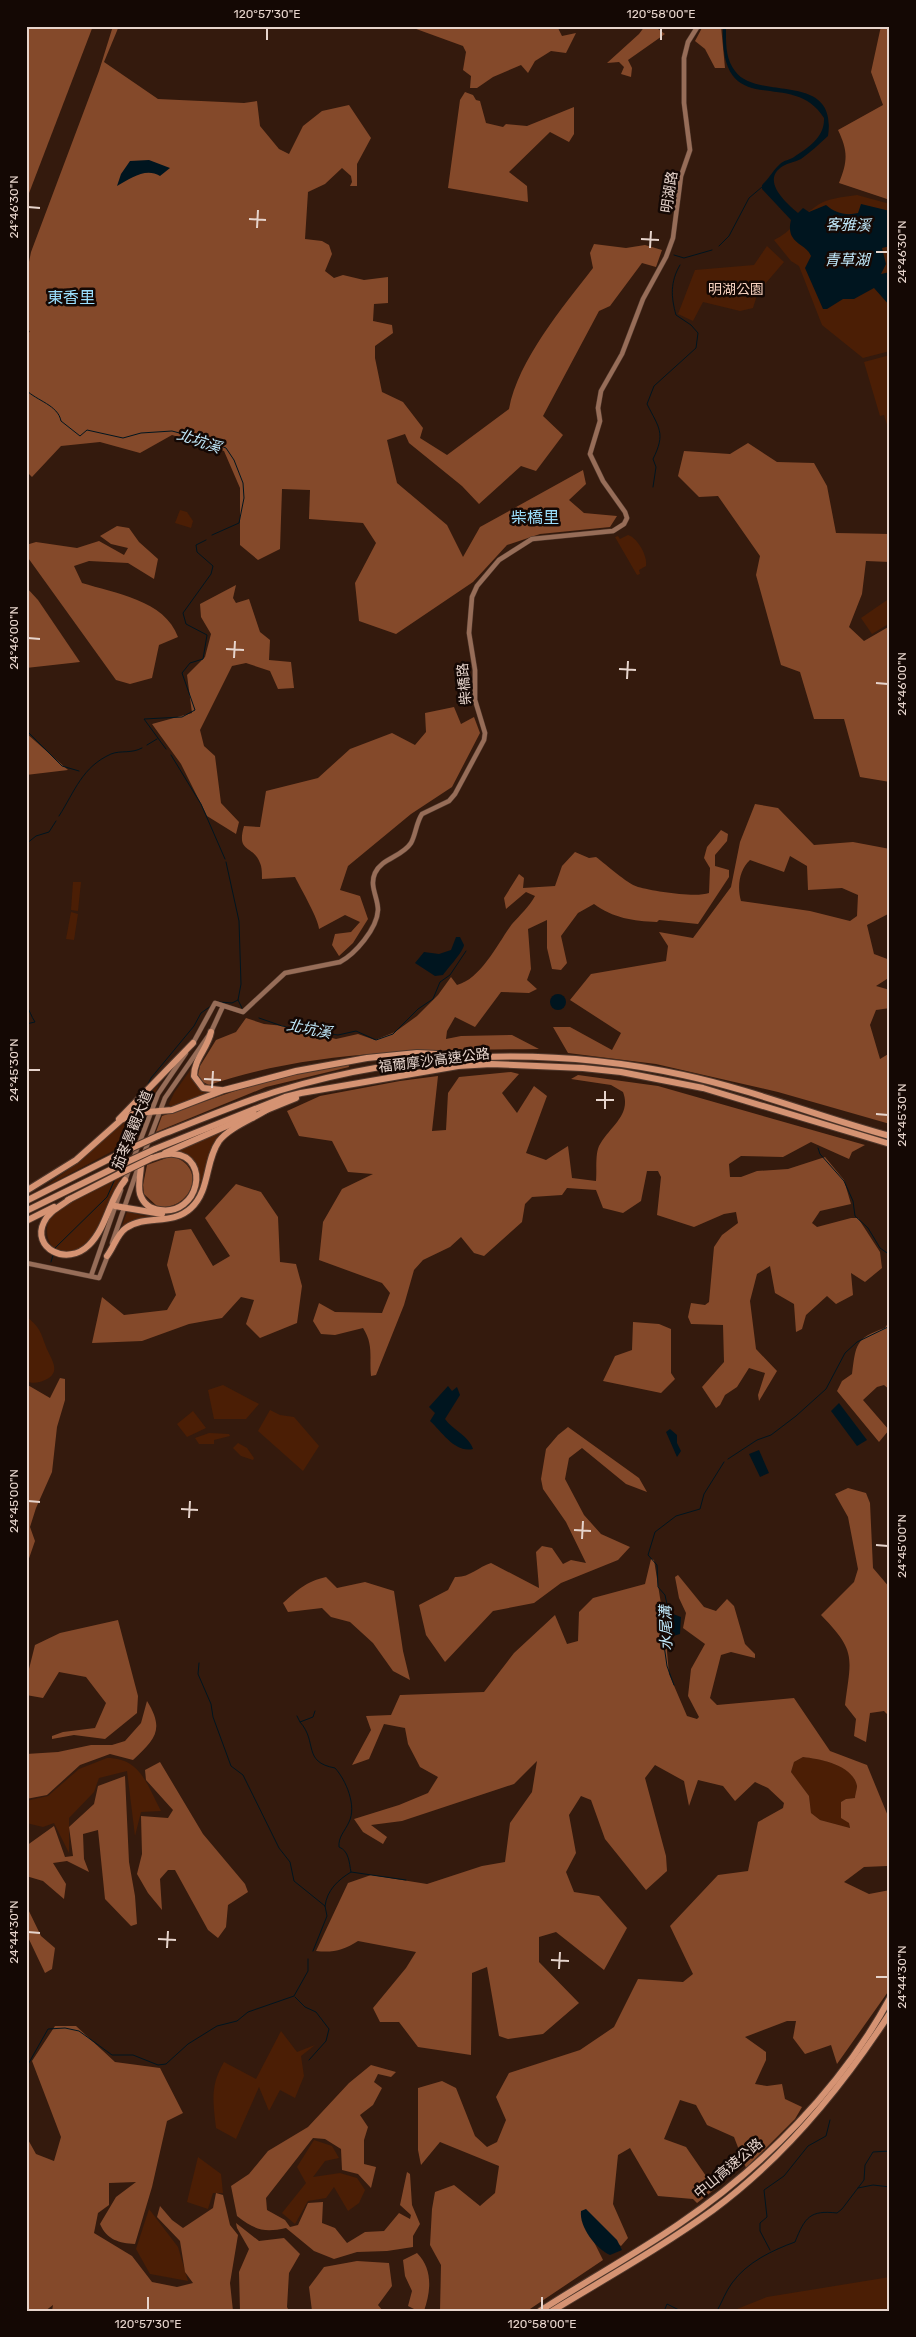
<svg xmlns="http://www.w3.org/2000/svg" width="916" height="2337" font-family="Rubik,'Noto Sans TC',sans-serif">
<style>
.green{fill:#4b1e05}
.forest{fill:#84492a;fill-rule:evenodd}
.water{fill:#00151f}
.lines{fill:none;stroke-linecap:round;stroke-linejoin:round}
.stream{stroke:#00151f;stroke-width:1}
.secondary-casing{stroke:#50382c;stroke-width:5.5}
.highway-casing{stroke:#50382c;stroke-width:8}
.secondary{stroke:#976d58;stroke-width:4.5}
.highway{stroke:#d59373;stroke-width:6}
.highway-bridge-casing{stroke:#50382c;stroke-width:8;stroke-linecap:butt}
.highway-bridge{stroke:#d59373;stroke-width:6}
.ticks{fill:none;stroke:#e6d4cc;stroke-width:2}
.labels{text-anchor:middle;stroke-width:5;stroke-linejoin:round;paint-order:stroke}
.street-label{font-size:14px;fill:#e6d4cc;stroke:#140804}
.park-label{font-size:14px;fill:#f6d1bf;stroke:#140804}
.water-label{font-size:15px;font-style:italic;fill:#c0e8fa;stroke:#140804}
.quarter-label{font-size:16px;fill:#9bdffd;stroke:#140804}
.neatline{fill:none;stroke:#e6d4cc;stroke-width:2}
.ticks-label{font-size:12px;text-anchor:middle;fill:#e6d4cc}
</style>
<rect width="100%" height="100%" fill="#341a0d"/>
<g class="green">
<path d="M857,195L890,204V351L863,358L822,325L799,266L791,261L774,240C791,232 800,217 815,207C826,198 844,197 857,195Z"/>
<path d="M767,246L784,262L758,292L753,308L740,311L703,302L693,321L678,314L695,270L754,265Z"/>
<path d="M890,355V435L884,415L880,416L864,362Z"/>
<path d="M180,510L187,512L193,521L191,528L175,523Z"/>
<path d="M628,535C638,538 648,557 646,566L639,570L640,574L637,575L615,537L618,536L620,539Z"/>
<path d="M890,598V623L872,634L861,618Z"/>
<path d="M73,882H81L78,911L71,910Z"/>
<path d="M71,912L78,914L74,940L66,939Z"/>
<path d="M194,1065C192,1079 195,1085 206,1093L171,1107L169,1104L174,1093Z"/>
<path d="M159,1085L148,1109H139L125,1116Z"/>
<path d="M144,1115L137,1138L45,1187C60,1176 74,1165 88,1153C106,1138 120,1117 144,1115Z"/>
<path d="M234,1126L220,1137L200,1192L184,1211L121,1229L127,1212C141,1215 155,1219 169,1215C204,1206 209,1165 176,1150Z"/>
<path d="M122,1175L96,1233L88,1242L71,1254C61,1251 51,1250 48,1238C46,1230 47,1221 52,1216C68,1199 102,1186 122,1175Z"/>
<path d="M26,1316C39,1327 40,1330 45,1344C49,1357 64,1372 45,1380C39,1383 32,1384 26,1381Z"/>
<path d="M223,1385L259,1404L246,1419H214L208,1390Z"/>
<path d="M270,1410L280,1415L294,1417L319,1446L303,1471L258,1431Z"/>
<path d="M193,1411L206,1428L187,1437L177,1424Z"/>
<path d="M209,1433L229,1434L230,1436L214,1440V1444H199L195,1438Z"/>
<path d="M238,1443L247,1448L254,1458L253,1460L241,1456L233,1448Z"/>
<path d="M803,1757C820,1759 854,1765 857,1786C857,1790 855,1795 855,1798L846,1799L841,1802V1817L849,1823L850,1828L820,1820L811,1813L809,1796L791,1772L794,1762Z"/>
<path d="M107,1758C141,1758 147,1785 161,1811L141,1812L135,1836L127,1771L99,1778L94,1792L69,1818V1853L54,1823L43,1827L26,1823V1801L48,1796L79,1769Z"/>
<path d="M281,2031L297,2052L315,2045L301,2056L304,2076L295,2098L280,2090L269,2111L259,2087L236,2139L216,2128C213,2101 210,2086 224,2062L256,2079Z"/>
<path d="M314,2140L332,2146L339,2158L325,2161L313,2177L340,2173L357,2178L365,2190L359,2203L348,2211L334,2187L326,2198L308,2201L295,2224L282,2213L306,2183L297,2167Z"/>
<path d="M198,2157L221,2174L223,2193H213L208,2209L187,2202Z"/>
<path d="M149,2209L178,2247L188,2281L150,2274L136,2249Z"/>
<path d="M890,2277V2311H732L767,2297Z"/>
</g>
<g class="forest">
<path d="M26,26H93L26,201Z"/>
<path d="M113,26H119L104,62L158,99L244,103L257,101L260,126L279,149L289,154L303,126L322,111L349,105L371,138L357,164V186H350L352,182L351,176L342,168L325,184L308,192L305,239L322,241L329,245L332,254L325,271L334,278L343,275L364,280L388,277V303L374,304L373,321L392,325L393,333L375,346V358L382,392L403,402L423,428L420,438L447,455L509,409C518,360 563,307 593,268L590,253L594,244L626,248L645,245L662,250L656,267L642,263L610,306L599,311L543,416L563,435L536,471L521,466L479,504L462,486L409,443L405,434L387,440L397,483L447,525L463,557L480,527L583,470L586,484L569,500L584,513L617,516L610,527L540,534L507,545L473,582L396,634L359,621L355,583L376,543L363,523L309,519L310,490L282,489L280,549L258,560L240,545V488L224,451L172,435L140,453L100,442L61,446L32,477L26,471V333L30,332L26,325V277L31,252L99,71Z"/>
<path d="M408,26H557L562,36L576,33L566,53L551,51L535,61L528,73L521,65L493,77L477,88H470L471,76L463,70L466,52L463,46Z"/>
<path d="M645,26H654L665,34L628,60L632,68L631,77L621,74L624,67L619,62L607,63L639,34Z"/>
<path d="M703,26H721L725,68H715L705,49L695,41Z"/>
<path d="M881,26H890V200L839,183C848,161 848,151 838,130L883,105L871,72Z"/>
<path d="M465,92L473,95L476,100L480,101L486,123L503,127L506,124L527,126L574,107V134L569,142L550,132L509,172L527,186L528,202L448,188L460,100Z"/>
<path d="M748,443L777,462L814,463L827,486L836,533L890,534V562L866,561L862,594L849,627L864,641L890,626V782L860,777L844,719H814L800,672L781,665L756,575L760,556L718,496L699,497L678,476L684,451L730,454Z"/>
<path d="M117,526L129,528L139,542L158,559L154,579L128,563L89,561L74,566L82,583C114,593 165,600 178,637L159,645L152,678L130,684L116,680L26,555V545L36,542L77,548L99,541L124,555L128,548L111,544L100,536Z"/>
<path d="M236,585L233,598L236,603L249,599L260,632L270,640L269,660L291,662L294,688L278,689L270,671L246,663L232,666L200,730L204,746L215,756L221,803L239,822L236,834L207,816L181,764L152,724L192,713L187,675L205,657L211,634L201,617L200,604Z"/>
<path d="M26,587L38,600L80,662L26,668Z"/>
<path d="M454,707L461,724L474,717L480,733L452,787L411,814L348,866L340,890L360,896L368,919L353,943L339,956L332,945L335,934L351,932L360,922L345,915L319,929C319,920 301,889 295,877L262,879C262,874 262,867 260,863C253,844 236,854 244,826L260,827L266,791L318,778L350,749L392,733L415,745L426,732L425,713Z"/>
<path d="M26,733L68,770L26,775Z"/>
<path d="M755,804L778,808L814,845L853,842L890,849V913L867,925L874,954L890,960V977L876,986L890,990V1008L876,1010L870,1025L880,1059L890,1053V1124L778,1092L656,1064L568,1053L553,1027H570L612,1050L621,1033L570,1000L591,974L666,961L668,946L659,932L693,938L731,887L740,842ZM790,856L807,866L808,890L842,888L858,895L857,916L850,921L810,911L741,901C737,887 739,870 750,860L784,872Z"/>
<path d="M721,830L728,834L727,841L715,855V866L729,870V877L698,924L659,920L657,922C633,921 613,918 594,904L578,913L561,936L567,963L561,970L552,969L547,948V920L528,929L531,969L527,980L537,989L529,993L501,992L475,1027L455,1017L447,1031L446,1039L461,1036L512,1035L539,1049C429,1050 315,1049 209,1085L201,1081L198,1075L200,1066L216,1040L236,1032L246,1018L264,1024L284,1026L336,1039L358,1034L375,1040L395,1032L417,1016L438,995L451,977L457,985C481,979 498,943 512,924C520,915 529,907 535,896L526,892L506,909L504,898L519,874L524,878L523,888L555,886L562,866L575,852L589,858L596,857C607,865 626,883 638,887C653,891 695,898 709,893L710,868L704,858L707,847Z"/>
<path d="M348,1063L349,1067L266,1087L156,1132L162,1116L261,1082Z"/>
<path d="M511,1072L519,1074L502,1093L517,1113L534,1086L547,1096L526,1153L546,1160L568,1146L572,1178L596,1181C597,1171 595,1155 599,1146C609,1127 632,1115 623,1092L611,1085L571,1079L578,1075L658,1086L865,1145L852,1152L849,1159L811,1142L783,1157L741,1156L729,1164L730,1177H741L757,1171L788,1169L825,1157L844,1180L851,1204L820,1211L812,1223L817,1227L851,1218H858L880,1252L882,1268L865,1282L851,1273L853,1295L836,1304L827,1296L806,1315L802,1329L796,1332L794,1304L775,1293L770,1266L757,1274L750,1301L756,1349L777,1371L759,1401L758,1395L765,1373L749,1368L737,1387L725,1395L720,1405L716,1408L702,1387L724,1362L723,1325L691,1324L688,1317L691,1303L705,1305L709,1302L714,1247L722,1235L738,1223L736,1212L724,1214L694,1227L657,1215L661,1177L658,1171H647L641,1201L623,1213L603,1208L596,1190L567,1188L562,1195L532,1197L525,1204L522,1222L484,1256L474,1253L461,1237L450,1247L423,1260L414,1270L404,1305L376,1375L371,1376C369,1358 374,1345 363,1328L335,1335L321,1334L313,1321L319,1303L335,1312L382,1313L390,1293L382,1283L319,1260L323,1222L342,1189L373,1174L348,1172L332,1141L299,1136L287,1111L320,1096L400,1081L438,1076L432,1131L446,1130L448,1093L459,1077Z"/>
<path d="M172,1156C209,1168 191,1210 158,1207L144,1194L143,1185L147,1165Z"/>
<path d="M236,1184L261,1192L278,1217L280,1262L296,1264L302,1286L297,1323L260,1338L246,1324L254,1300L241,1297L222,1318L189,1324L142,1341L92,1343L102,1297L124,1315L167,1310L176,1295L167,1265L175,1231L191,1229L213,1266L230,1256L205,1218Z"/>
<path d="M890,1320V1390L884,1385L877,1387L863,1400L889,1430L879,1442L837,1391L842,1381L852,1374C856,1345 855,1338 885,1328Z"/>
<path d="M633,1322L659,1324L671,1329V1373L675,1379L661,1393L603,1381L615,1356L632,1350Z"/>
<path d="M60,1378L65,1379V1400L57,1427L52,1472L36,1508L30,1527L35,1541L26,1567V1384L50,1398Z"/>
<path d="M568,1427L639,1478L647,1492L626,1484L582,1448L569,1458L565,1479L584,1515L601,1534L630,1547L618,1560L561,1583L534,1603L493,1611L445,1662L426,1635L419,1605L448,1590L455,1577C469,1578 478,1567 491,1563L539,1588L536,1552L542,1546L552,1548L563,1564L571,1560L586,1563L566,1522L543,1489L541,1479L546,1449L558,1435Z"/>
<path d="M848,1488L866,1493L870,1503L873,1568L890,1588V1717L884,1711L870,1713L866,1742L854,1736L856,1719L845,1705C851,1657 857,1652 821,1615L854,1582L858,1569L848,1517L835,1494Z"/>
<path d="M651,1559L654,1560L665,1629L669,1674L687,1716L697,1719L699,1717L688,1696L691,1669L705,1644L683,1628L686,1613L679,1598L675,1577L678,1575L704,1607L716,1611L727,1599L734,1606L745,1644L755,1654V1658L731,1652L721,1655L710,1698L717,1705L794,1698L830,1751L867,1765L890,1821V1858L887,1866L864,1867L844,1882L869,1894L890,1890V1989L837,2064L831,2045L805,2054L793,2038L796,2021H787L745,2037L766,2052V2060L755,2084L767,2086L782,2084L785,2099L802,2107L795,2119L746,2168L734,2137L707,2125L696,2105L680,2100L664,2139L686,2147L715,2189L697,2203L693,2199L658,2196L630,2148L618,2155L613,2204L628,2238L621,2246L594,2225L589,2232L603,2260L527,2311H440L441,2265L430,2245L432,2209L435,2192L454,2185L480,2206L495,2193L499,2166L440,2142L421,2165L418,2150V2088L442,2081L456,2088L475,2136L487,2147L497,2142L506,2120L496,2097L509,2073L580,2050L614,2027L638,1979L683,1982L693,1974L670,1926L718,1875L748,1871L758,1822L783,1808L784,1803L768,1788L755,1782L735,1801L723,1786L698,1780L689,1806L684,1781L655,1765L645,1778L666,1856L667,1871L646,1890L605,1839L591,1800L581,1796L569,1815L576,1853L566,1872L574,1892L599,1896L627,1928L604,1970L556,1932L539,1937V1962L579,2003L543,2034L508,2039L499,2036L487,1967L472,1973L471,2055L418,2047L399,2022H380L373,2008L406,1968L416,1952L358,1941C344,1950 333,1953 316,1951L348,1883L371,1875L427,1884L482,1866L505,1862L510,1823L532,1792L537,1761L514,1784L402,1821L371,1825L387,1837L383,1844L363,1832L354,1819L399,1805L428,1793L438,1777L420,1767L408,1744L405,1728L384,1724L369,1759L352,1765L371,1730L366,1716L391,1715L400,1695L484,1692L514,1653L555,1615L567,1644L578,1641L579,1612L593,1598L645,1584ZM803,1757C820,1759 853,1765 857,1786C857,1789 855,1795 855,1798L846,1799L841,1802V1818L849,1823L850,1828L820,1820L811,1813L809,1796L791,1772L794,1762Z"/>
<path d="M326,1577L337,1588L365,1582L394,1591L403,1651L410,1680L393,1671L373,1643L350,1622L331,1617L322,1608L288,1612L283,1603C299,1589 305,1582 326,1577Z"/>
<path d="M118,1620L138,1696L137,1713L105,1739L74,1735L52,1739V1736L63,1732L95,1728L106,1703L86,1677L59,1672L43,1698L26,1695V1672L28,1673L35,1645L60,1633Z"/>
<path d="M147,1701C165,1730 155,1739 133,1760L110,1754L80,1765L47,1795L26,1799V1754L58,1752L91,1745H112L125,1741L141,1723Z"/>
<path d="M160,1762L203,1834L245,1884L248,1892L228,1905L226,1927L218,1938L208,1930L175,1870H168L160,1879L162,1910L148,1893L137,1874L142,1854L141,1816L168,1818L173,1810L146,1780L145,1770Z"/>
<path d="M125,1776L129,1862L135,1896L137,1924L131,1926L105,1899L98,1830L83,1834L84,1859L89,1872L67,1861L53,1863L66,1884L64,1899L43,1881L26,1876V1846L54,1826L65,1857L73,1856L69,1827L94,1804L98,1786Z"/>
<path d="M26,1905L41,1936L55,1948L52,1969L45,1973L26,1933Z"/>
<path d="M55,2026H76L115,2062L160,2068L183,2113L167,2121L152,2187L135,2244C119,2243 107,2240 100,2224L116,2197L136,2182L109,2183V2205L98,2213L94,2233L132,2256L152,2282L177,2287L193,2283L185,2272L180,2241L157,2217L160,2206L172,2220L183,2228L213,2208L216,2193L223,2195L230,2225L238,2235L230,2283L233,2311H52L53,2305L45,2311H26V2136L36,2154L54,2161L61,2137L32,2061Z"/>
<path d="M371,2065L396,2072L391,2077L378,2074L374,2082L382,2088L373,2105L360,2115L368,2127L364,2140V2164L376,2167L371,2188L358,2174L342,2170L341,2149L325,2139L313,2138L266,2198L267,2210L285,2220L290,2227L298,2225L308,2203L323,2202L322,2223L335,2228L347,2243L365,2232L384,2231L399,2213L410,2219L411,2215L400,2205L407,2172L410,2174L412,2205L420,2224L413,2236V2247L387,2251L357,2252L334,2259L314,2251L286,2228C264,2233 255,2230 237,2216L231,2186L249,2174L268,2151L308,2127L349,2083Z"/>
<path d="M236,2223L259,2241L284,2238L300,2254L289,2273L287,2307L289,2311H240L239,2272L249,2249L237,2228Z"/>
<path d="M417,2253C433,2269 431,2291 424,2311H418L408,2306L412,2291L405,2276L403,2260Z"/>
<path d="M357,2261L389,2263L392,2286L378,2305L383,2311H312L309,2287L324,2267Z"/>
</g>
<g class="water">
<path d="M723,26H726C726,42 725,58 735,71C757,102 838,70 828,136C819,144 811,152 801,159C795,162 788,163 783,166C760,180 786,203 798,213L803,208L809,212L826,205C835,213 846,216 858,213L861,204L890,211V246L882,248L886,264L881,274L890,272V306L874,288L854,299H843L827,309H823L805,268L811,256C806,243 785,244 791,220L762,189V185C769,179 773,170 780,164C784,160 790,160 794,157C808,148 825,137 824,118C791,65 719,126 723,26Z"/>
<path d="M149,160L170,168L160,176C146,167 131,178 117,186L121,174L130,161Z"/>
<path d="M456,937H460L464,945C463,952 448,968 443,975L435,976L415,963L424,952L439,954L451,950Z"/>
<circle cx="558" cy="1002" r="8"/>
<path d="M448,1386L452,1391L457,1387L460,1395L445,1419C452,1429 470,1437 473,1449C455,1453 443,1433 430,1421L435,1413L429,1407Z"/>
<path d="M839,1403L867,1440L857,1446L831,1411Z"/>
<path d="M670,1429L677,1435V1443L681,1451L677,1457L666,1432Z"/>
<path d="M759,1450L769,1473L760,1477L749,1454Z"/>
<path d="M673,1614L681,1617L680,1634L670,1637Z"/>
<path d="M586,2209L617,2240L622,2250L610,2255C596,2249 579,2227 581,2211Z"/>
</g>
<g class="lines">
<g class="stream">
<path d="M719,246L729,236L749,198L762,187"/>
<path d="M674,255L684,258L712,250"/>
<path d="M26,390C37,401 58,405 61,421L80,436L87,430L123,438L141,433L172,431L202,439L226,448L234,460L243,483L244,498L239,523L212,535"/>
<path d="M653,487L656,467L653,459C666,433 659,428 647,404L654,386L696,348L698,333L691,325L676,315C671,297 670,282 680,265"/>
<path d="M26,730L62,766L79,771"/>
<path d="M147,745L157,739"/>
<path d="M166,749L144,719L182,717L195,710L182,673L190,663L203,659L207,635L186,624L183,613L211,574L213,566L197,552L196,545L206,540"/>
<path d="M171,755L201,804L225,859"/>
<path d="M59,816C75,791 82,767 111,754C121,750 131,754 142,748"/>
<path d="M26,844L36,836L49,832L56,821"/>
<path d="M226,862L239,921L241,984L238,1000L242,1008"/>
<path d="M219,1002L232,1003L238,1000"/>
<path d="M26,1005C30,1011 31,1016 35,1022L26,1024"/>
<path d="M259,1018L282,1026L316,1032L338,1035L356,1031L376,1040L393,1034L418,1009L433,999L440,982L450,975L466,951"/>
<path d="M147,1086L151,1078L194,1026L201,1013L211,1006"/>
<path d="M138,1109L141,1101"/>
<path d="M127,1148L137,1116"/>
<path d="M818,1148L820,1154L844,1181L853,1201L855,1216L868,1228L880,1248L890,1255"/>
<path d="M122,1162L125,1154"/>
<path d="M54,1249L107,1197L115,1179"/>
<path d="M51,1262L53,1255"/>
<path d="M728,1459L757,1440L771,1435L796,1416L826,1389L845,1353L857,1342L888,1327L890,1320"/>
<path d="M199,1663L198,1674L211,1704L213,1717L231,1766L243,1775L279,1848L290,1862L294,1881L325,1906L327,1916L313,1951"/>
<path d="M674,1685L667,1666L664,1645L667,1634L668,1609L665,1595L658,1587L657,1565L648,1555L655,1532L676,1516L700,1509L704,1494L724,1462"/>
<path d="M315,1711L313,1717L300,1722C318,1742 302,1762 335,1768C346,1780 357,1806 349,1822C345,1831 338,1837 339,1847C349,1851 349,1862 351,1872"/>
<path d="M297,1716L300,1722"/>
<path d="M325,1906C327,1890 338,1880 351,1872L406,1880"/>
<path d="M295,1997L305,2007L316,2012L329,2029L326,2041L309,2060"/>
<path d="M26,2068L48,2029L65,2028L79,2031L112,2055H133L158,2065L166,2064L188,2044L217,2026L237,2021L248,2012L294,1996L308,1971V1959"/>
<path d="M858,2188L873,2185L890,2187"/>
<path d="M770,2250L760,2231V2223L767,2217L764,2190L784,2176L808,2146L826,2136L830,2120"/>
<path d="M665,2309L667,2304L681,2311"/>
<path d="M717,2311C722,2302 726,2291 732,2283C747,2262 773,2250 795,2242C805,2217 810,2210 837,2213L842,2209L864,2180L865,2165L873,2152L890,2151"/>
</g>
<defs>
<g id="secondary">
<path d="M192,1045L215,1003L243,1012L285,973L340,962C355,954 377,929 378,910C378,897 369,886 375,873C382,858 402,857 411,843C416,834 416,823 422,814L449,801L455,794L484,740L485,733L475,700V670L469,633L472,597L477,586L499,560L532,539L613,531L624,524L627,518L625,512L603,481L590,454L600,421L598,408L601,391L622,354L643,299L666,257L673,238L681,176L690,150L684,103V58L688,42L698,26"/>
<path d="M143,1156L165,1098L211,1032L223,1006"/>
<path d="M124,1183L158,1094L186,1053"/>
<path d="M112,1243L139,1165"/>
<path d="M26,1263L99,1278L108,1255"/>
<path d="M91,1276L121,1190"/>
</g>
<g id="highway">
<path d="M211,1032C208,1048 194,1059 194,1076L203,1088L221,1090"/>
<path d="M264,1111L296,1098"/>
<path d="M119,1119L193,1043"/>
<path d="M158,1136C198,1121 238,1103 278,1091C409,1051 549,1046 683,1075C753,1090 820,1117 890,1136"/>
<path d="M155,1149L285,1097L301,1093L458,1066L491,1064L583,1068L621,1072L703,1088L890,1144"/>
<path d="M165,1153L254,1114"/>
<path d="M141,1160C142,1171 137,1183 140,1194C143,1203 150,1209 160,1210C199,1216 211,1157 174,1154C166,1153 159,1156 152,1158"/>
<path d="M26,1191L76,1160L121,1120L136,1113L172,1110L224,1090L296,1071L367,1058L417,1053L458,1055"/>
<path d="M70,1199C61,1206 49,1211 44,1222C31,1248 67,1267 89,1245C107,1227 109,1199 125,1180"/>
<path d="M68,1200L119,1174"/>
<path d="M26,1201L123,1152"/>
<path d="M115,1206L162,1214"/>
<path d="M26,1211L116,1167"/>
<path d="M26,1221L54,1207"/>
<path d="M107,1256C114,1247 117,1234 126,1228C146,1214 172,1226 191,1208C210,1191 205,1161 219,1141C230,1127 253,1119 268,1109"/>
<path d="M540,2311C586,2281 634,2255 679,2224C763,2167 841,2088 890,1998"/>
<path d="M552,2311C606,2278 662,2247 713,2210C785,2157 842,2087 890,2013"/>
</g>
</defs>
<use href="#secondary" class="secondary-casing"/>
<use href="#highway" class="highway-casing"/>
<use href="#secondary" class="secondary"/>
<use href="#highway" class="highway"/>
<defs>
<g id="highway-bridge">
<path d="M123,1152L158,1136"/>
<path d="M116,1167L155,1149"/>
<path d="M119,1174L152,1158"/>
</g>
</defs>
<use href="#highway-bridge" class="highway-bridge-casing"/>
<use href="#highway-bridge" class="highway-bridge"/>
</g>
<path class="ticks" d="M267,40V28M661,40V28M28,207L40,208M249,219L266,220M257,228L258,210M641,239L659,240M650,248L651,231M876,252H888M28,638L40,639M226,649L244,650M234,658L235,641M619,669L636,670M627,679L628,661M876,683L888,684M28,1070H40M204,1079L221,1080M212,1088L213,1071M596,1100H614M605,1109V1091M876,1114L888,1115M28,1501L40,1502M181,1509L198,1510M189,1518L190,1501M574,1530L591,1531M582,1539L583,1521M876,1545L888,1546M28,1932L40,1933M158,1939L176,1940M167,1948L168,1931M551,1960L569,1961M559,1969L560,1952M876,1977H888M148,2310V2297M542,2310V2297"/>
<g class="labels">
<g class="street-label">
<text transform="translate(669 192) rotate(-81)" y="5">明湖路</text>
<text transform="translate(464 684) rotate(-95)" y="5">柴橋路</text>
<text transform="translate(434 1060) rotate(-7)" y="5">福爾摩沙高速公路</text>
<text transform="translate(132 1130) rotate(-68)" y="5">茄苳景觀大道</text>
<text transform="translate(728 2168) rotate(-40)" y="5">中山高速公路</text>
</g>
<g class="park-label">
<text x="736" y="294">明湖公園</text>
</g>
<g class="water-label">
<text transform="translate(848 225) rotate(1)" y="5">客雅溪</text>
<text x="847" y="265">青草湖</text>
<text transform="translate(199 441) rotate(19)" y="5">北坑溪</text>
<text transform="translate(309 1029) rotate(11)" y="5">北坑溪</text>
<text transform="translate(666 1628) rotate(-91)" y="5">水尾溝</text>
</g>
<g class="quarter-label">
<text x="71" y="303">東香里</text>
<text x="535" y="523">柴橋里</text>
</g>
</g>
<rect width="916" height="2337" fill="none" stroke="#140804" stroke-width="55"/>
<rect x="28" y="28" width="860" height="2282" class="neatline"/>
<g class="ticks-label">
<text x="267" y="18">120°57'30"E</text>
<text x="661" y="18">120°58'00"E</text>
<text transform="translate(14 207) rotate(-90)" y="4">24°46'30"N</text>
<text transform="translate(902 252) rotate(-90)" y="4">24°46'30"N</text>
<text transform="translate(14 638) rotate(-90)" y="4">24°46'00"N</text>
<text transform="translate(902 684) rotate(-90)" y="4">24°46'00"N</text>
<text transform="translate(14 1070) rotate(-90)" y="4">24°45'30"N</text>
<text transform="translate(902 1115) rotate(-90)" y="4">24°45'30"N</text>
<text transform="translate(14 1501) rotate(-90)" y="4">24°45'00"N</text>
<text transform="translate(902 1546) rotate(-90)" y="4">24°45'00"N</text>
<text transform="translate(14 1932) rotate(-90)" y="4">24°44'30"N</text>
<text transform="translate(902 1977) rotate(-90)" y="4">24°44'30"N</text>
<text x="148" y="2328">120°57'30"E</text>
<text x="542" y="2328">120°58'00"E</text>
</g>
</svg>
